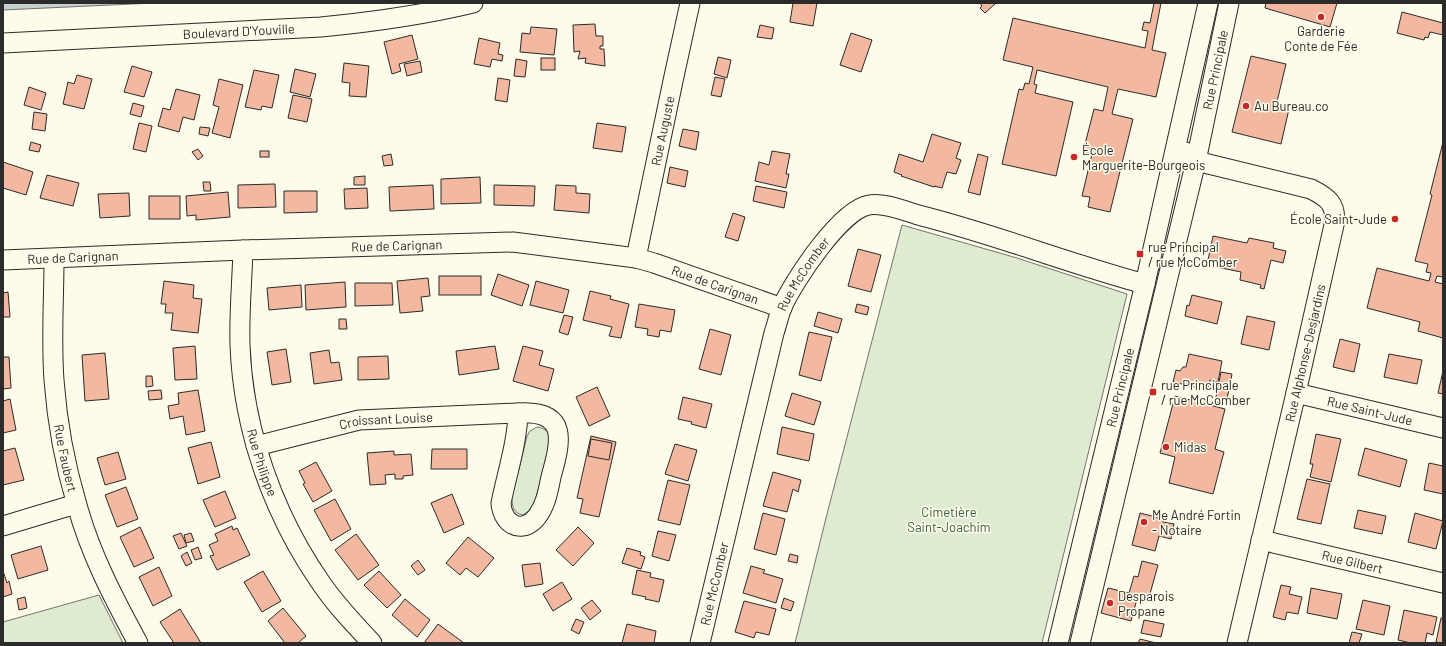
<svg xmlns="http://www.w3.org/2000/svg" width="1446" height="646" font-family="Barlow,sans-serif">
<style>
.green{fill:#deebd1;stroke:#74746e}
.water{fill:#c7d0d0;stroke:#74746e}
.building{fill:#f2b8a0;stroke:#2b2b2b}
.lines{fill:none;stroke-linecap:round;stroke-linejoin:round}
.minor-casing{stroke:#2b2b2b;stroke-width:21}
.minor{stroke:#fdfbea;stroke-width:19}
.poi-dot{fill:#c62828;stroke:#fdfbea;stroke-width:1.5}
.labels{text-anchor:middle;stroke-width:3;stroke-linejoin:round;paint-order:stroke}
.street-label{font-size:13px;fill:#2b2b2b;stroke:#fdfbea}
.poi-label{font-size:13px;fill:#2b2b2b;stroke:#fdfbea;text-anchor:start}
.park-label{font-size:13px;fill:#34623c;stroke:#fdfbea}
</style>
<rect width="100%" height="100%" fill="#fdfbea"/>
<g class="green">
<path d="M902,225L1017,258L1127,294L1042,643H795L826,518Z"/>
<path d="M537,427C546,428 550,433 551,443L535,501L530,510L523,515C513,513 512,506 512,497L527,436L530,431Z"/>
<path d="M99,595L123,643H3V622Z"/>
</g>
<path class="water" d="M3,3H154L3,10Z"/>
<g class="building">
<path d="M793,3H817L813,26L790,22Z"/>
<path d="M980,3H996L985,13L980,8L982,6Z"/>
<path d="M1154,3H1161L1152,50L1166,53L1156,97L1118,89L1112,114L1133,119L1110,212L1088,207L1090,197L1082,196L1092,154L1083,152L1094,109L1103,111L1108,87L1037,70L1034,84L1037,85L1035,93L1073,102L1056,176L1002,164L1019,89L1023,90L1025,83L1029,84L1033,67L1003,60L1013,18L1145,48L1148,31L1142,30L1144,22L1150,23Z"/>
<path d="M1266,3H1337L1330,27L1265,8Z"/>
<path d="M1402,12L1443,23V35L1430,32L1428,38L1425,37L1424,40L1397,33Z"/>
<path d="M595,24L596,36H603V46H600V49H604L605,66L585,63L586,58L578,59L580,51L574,52L573,25Z"/>
<path d="M760,25L774,28L772,39L757,37Z"/>
<path d="M531,27L557,29L554,55L520,52L522,33L530,34Z"/>
<path d="M851,33L872,40L861,72L840,65Z"/>
<path d="M412,35L418,59L399,64L401,71L392,74L384,42Z"/>
<path d="M479,38L500,43L498,54L503,55L502,61L492,59L490,67L474,64Z"/>
<path d="M1251,56L1286,64L1276,106L1289,109L1281,144L1232,132Z"/>
<path d="M718,57L731,60L727,78L714,74Z"/>
<rect x="541" y="58" width="14" height="12"/>
<path d="M516,59L527,61L525,77L514,76Z"/>
<path d="M420,61L422,72L407,76L404,64Z"/>
<path d="M344,63L369,66L366,97L349,96L350,83L342,82Z"/>
<path d="M132,66L152,72L144,97L124,92Z"/>
<path d="M295,69L316,74L310,97L290,92Z"/>
<path d="M254,70L279,75L272,108L262,106L261,110L245,107Z"/>
<path d="M77,75L92,79L84,109L63,104L68,82L74,84Z"/>
<path d="M715,77L725,79L721,97L711,95Z"/>
<path d="M498,78L510,80L507,102L495,100Z"/>
<path d="M219,79L243,85L230,138L212,133L219,107L213,105Z"/>
<path d="M29,87L46,93L41,110L24,105Z"/>
<path d="M176,89L200,95L194,120L183,117L179,132L158,126L163,108L170,110Z"/>
<path d="M293,95L312,99L307,122L288,118Z"/>
<path d="M133,103L144,106L141,117L130,114Z"/>
<path d="M34,112L47,114L45,131L32,129Z"/>
<path d="M139,123L152,126L146,152L133,149Z"/>
<path d="M597,123L626,127L622,152L593,148Z"/>
<path d="M200,127L210,128L208,136L199,134Z"/>
<path d="M683,129L699,132L696,150L679,146Z"/>
<path d="M932,134L961,143L956,158L961,160L956,174L947,172L942,188L934,186V187L901,176L902,175L894,172L899,154L923,162Z"/>
<path d="M31,142L41,145L39,152L29,150Z"/>
<path d="M1443,142V277L1437,276L1435,282L1443,284V338L1418,331L1420,322L1367,308L1377,268L1429,281L1431,273L1426,272L1428,264L1415,261L1432,195L1430,194Z"/>
<path d="M198,149L203,156L198,160L192,152Z"/>
<rect x="260" y="151" width="9" height="6"/>
<path d="M772,151L790,154L786,174H789L786,188L755,181L759,162L769,165Z"/>
<path d="M391,154L393,165L384,166L382,156Z"/>
<path d="M978,154L988,157L980,195L968,192Z"/>
<path d="M3,162L33,172L26,195L3,188Z"/>
<path d="M670,167L688,171L685,187L667,183Z"/>
<path d="M47,175L79,183L73,206L40,198Z"/>
<path d="M365,176V185H354V177Z"/>
<path d="M480,177L481,203L441,204V179Z"/>
<path d="M203,182H210L211,191H204Z"/>
<path d="M275,184L276,207L238,208V185Z"/>
<path d="M433,185L434,209L390,211L389,187Z"/>
<path d="M494,185L535,186L534,206L494,205Z"/>
<path d="M556,185L576,186V193L590,194L589,213L554,210Z"/>
<path d="M756,186L787,192L784,208L753,201Z"/>
<path d="M367,188L368,208L345,209L344,189Z"/>
<path d="M284,191H317V212L284,213Z"/>
<path d="M228,192L230,217L196,220V215L187,216L186,196Z"/>
<path d="M129,193L130,216L100,218L98,194Z"/>
<rect x="149" y="196" width="31" height="23"/>
<path d="M733,213L745,217L738,241L725,237Z"/>
<path d="M1213,236L1247,243L1249,238L1274,243L1273,248L1286,251L1283,263L1271,260L1264,289L1260,288L1261,285L1240,280L1241,272L1207,265Z"/>
<path d="M858,249L881,255L871,292L848,286Z"/>
<path d="M498,274L529,285L522,306L491,295Z"/>
<rect x="439" y="276" width="42" height="19"/>
<path d="M428,278L430,296L421,297L423,311L400,313L397,281Z"/>
<path d="M164,281L194,285L193,298L202,299L198,333L171,330L173,313H165L166,304H161Z"/>
<path d="M536,281L569,290L563,313L530,305Z"/>
<path d="M345,282L346,307L306,310L305,285Z"/>
<path d="M355,283H392L393,305L355,306Z"/>
<path d="M301,285L302,307L269,310L267,288Z"/>
<path d="M590,291L611,296L610,299L629,304L621,338L609,336L612,327L583,320Z"/>
<path d="M8,292L10,317H3V293Z"/>
<path d="M1192,295L1222,302L1217,324L1185,316L1187,305L1189,306Z"/>
<path d="M639,304L675,310L671,332L660,330L659,337L647,335L648,329L635,327Z"/>
<path d="M857,304L869,307L867,315L855,312Z"/>
<path d="M818,312L842,319L838,333L814,326Z"/>
<path d="M564,315L573,317L568,335L559,332Z"/>
<path d="M1247,316L1275,322L1269,350L1241,344Z"/>
<path d="M339,319H346L347,329H339Z"/>
<path d="M710,329L731,335L721,375L699,369Z"/>
<path d="M809,332L832,337L821,381L799,375Z"/>
<path d="M1340,339L1360,344L1354,372L1333,367Z"/>
<path d="M195,346L197,379L175,380L173,348Z"/>
<path d="M495,346L499,369L459,375L456,351Z"/>
<path d="M523,346L543,351L539,365L554,369L548,391L513,381Z"/>
<path d="M286,349L291,382L272,385L267,352Z"/>
<path d="M329,350L331,363L339,362L342,380L314,384L310,353Z"/>
<path d="M105,353L109,399L85,401L82,355Z"/>
<path d="M1189,354L1222,361L1218,382L1210,380L1208,390L1173,382L1176,370L1180,371L1183,367H1186Z"/>
<path d="M1389,354L1422,360L1417,384L1384,377Z"/>
<path d="M388,356L389,379L358,380V357Z"/>
<path d="M3,357H9L11,388L3,389Z"/>
<path d="M1443,371V394L1438,393Z"/>
<path d="M1221,372L1232,374L1226,404L1215,402Z"/>
<path d="M146,376H152L153,386L146,387Z"/>
<path d="M597,387L610,416L589,426L576,397Z"/>
<path d="M161,390L162,399L149,400L148,391Z"/>
<path d="M198,390L205,431L186,435L183,416L170,419L168,406L179,404L178,393Z"/>
<path d="M792,393L821,402L814,425L785,416Z"/>
<path d="M1175,396L1225,409L1215,449L1224,452L1213,494L1169,483L1175,457L1160,453Z"/>
<path d="M683,397L712,404L706,428L691,424L692,422L678,419Z"/>
<path d="M10,399L16,430L3,433V401Z"/>
<path d="M782,427L814,434L809,461L777,454Z"/>
<path d="M1316,434L1341,439L1331,482L1310,477L1313,464H1310Z"/>
<path d="M591,436L616,442L599,517L580,513L583,499L577,498Z"/>
<path d="M591,439L612,443L609,460L588,456Z"/>
<path d="M211,442L220,477L198,484L188,448Z"/>
<path d="M675,444L697,450L688,481L665,474Z"/>
<path d="M15,448L24,480L3,485V451Z"/>
<path d="M1365,448L1407,460L1400,487L1358,475Z"/>
<path d="M432,449H467V469H431Z"/>
<path d="M394,451V455L411,454L413,475L403,476V479H395V474L385,475L386,484L370,485L367,453Z"/>
<path d="M118,452L126,479L105,485L97,458Z"/>
<path d="M316,462L332,491L313,502L303,484L305,483L299,471Z"/>
<path d="M1429,463L1443,466V494L1424,490Z"/>
<path d="M773,472L801,480L798,492L793,489L787,512L763,506Z"/>
<path d="M1307,479L1330,484L1321,524L1297,519Z"/>
<path d="M668,480L690,485L680,525L658,520Z"/>
<path d="M126,487L138,519L117,527L105,495Z"/>
<path d="M225,491L236,518L215,527L203,500Z"/>
<path d="M452,494L464,524L444,533L431,503Z"/>
<path d="M335,499L351,529L331,541L314,510Z"/>
<path d="M1358,510L1386,516L1382,534L1354,528Z"/>
<path d="M763,513L785,519L776,555L754,549Z"/>
<path d="M1140,513L1164,519L1163,522L1174,524L1171,539L1159,536L1155,551L1132,545Z"/>
<path d="M1415,513L1443,521L1436,549L1408,542Z"/>
<path d="M232,526L233,530L237,528L250,555L217,570L210,556L214,555L209,545L218,541L215,534Z"/>
<path d="M140,527L154,558L134,567L120,537Z"/>
<path d="M578,527L594,543L573,566L556,550Z"/>
<path d="M658,531L676,535L669,561L652,556Z"/>
<path d="M181,533L187,546L179,549L173,536Z"/>
<path d="M191,533L194,541L186,543L184,535Z"/>
<path d="M356,534L379,565L358,580L335,550Z"/>
<path d="M468,537L494,558L478,577L466,568L460,575L446,563Z"/>
<path d="M41,546L48,570L18,579L11,555Z"/>
<path d="M198,547L202,558L195,560L191,550Z"/>
<path d="M627,548L641,552L640,555L645,557L641,569L622,563Z"/>
<path d="M187,552L192,563L186,566L181,556Z"/>
<path d="M790,554L798,556L797,563L788,561Z"/>
<path d="M418,560L425,570L418,575L411,566Z"/>
<path d="M1142,561L1158,565L1148,601L1137,599L1131,621L1101,613L1108,588L1129,593L1134,576L1138,577Z"/>
<path d="M540,563L543,584L525,587L522,565Z"/>
<path d="M751,566L765,570L763,573L783,579L776,603L743,593Z"/>
<path d="M159,567L172,596L153,606L139,577Z"/>
<path d="M637,570L651,573L650,577L664,580L659,602L645,599L646,597L632,594Z"/>
<path d="M3,571L7,583L9,581L12,594L3,597Z"/>
<path d="M263,571L281,601L262,612L244,582Z"/>
<path d="M379,571L401,595L387,608L364,585Z"/>
<path d="M562,582L572,599L553,611L543,594Z"/>
<path d="M1281,585L1291,587L1289,594L1302,597L1298,614L1287,612L1285,620L1273,617Z"/>
<path d="M1311,588L1342,594L1337,619L1307,613Z"/>
<path d="M25,597L27,608L19,610L17,599Z"/>
<path d="M784,598L794,602L791,611L781,608Z"/>
<path d="M405,599L430,620L417,637L392,615Z"/>
<path d="M592,600L601,611L590,620L581,608Z"/>
<path d="M1363,600L1390,606L1384,635L1356,629Z"/>
<path d="M744,601L776,609L769,635L756,632L754,638L735,632Z"/>
<path d="M283,608L306,636L298,643H285L268,621Z"/>
<path d="M180,609L201,643H174L160,622Z"/>
<path d="M1404,610L1437,617L1433,635L1427,633L1425,643H1411L1398,640Z"/>
<path d="M1441,618H1443V643L1436,642Z"/>
<path d="M576,619L584,622L579,634L571,630Z"/>
<path d="M1144,620L1164,624L1161,637L1141,633Z"/>
<path d="M438,624L464,643H424Z"/>
<path d="M627,624L656,631L654,643H622Z"/>
<path d="M1352,632L1362,634L1359,643H1349Z"/>
<path d="M1140,639L1156,643H1138Z"/>
</g>
<g class="lines">
<defs>
<g id="minor">
<path id="s1" d="M3,43L321,27C373,22 423,15 473,3"/>
<path d="M1186,152L1190,158L1196,161L1311,189C1329,198 1337,205 1334,225L1296,393L1237,643"/>
<path id="s2" d="M243,250C242,282 239,313 240,345C243,429 273,514 321,583C336,605 354,624 372,643"/>
<path id="s3" d="M636,258L673,81L690,3"/>
<path id="s4" d="M54,259C54,299 51,340 54,380C57,421 65,465 77,505C90,553 114,599 138,643"/>
<path id="s5" d="M3,260L243,250L513,242L636,258L654,263L782,308"/>
<path id="s6" d="M1296,393L1443,428"/>
<path d="M518,413C569,410 561,441 551,477C548,492 545,509 534,520C518,535 502,521 501,503C507,473 517,444 518,413Z"/>
<path id="s7" d="M256,446L359,420L518,413"/>
<path d="M3,526L76,504"/>
<path id="s8" d="M1261,540L1443,583"/>
<path id="s9" d="M700,643L774,333C777,324 779,315 782,307C794,281 840,210 869,205C884,202 907,212 922,216C997,235 1070,264 1145,284"/>
<path id="s10" d="M1058,643L1145,284L1208,3"/>
<path id="s11" d="M1080,643L1196,161L1229,3"/>
</g>
</defs>
<use href="#minor" class="minor-casing"/>
<use href="#minor" class="minor"/>
</g>
<g class="poi-dot">
<circle cx="1321" cy="17" r="4"/>
<circle cx="1246" cy="106" r="4"/>
<circle cx="1074" cy="157" r="4"/>
<circle cx="1395" cy="219" r="4"/>
<rect x="1136" y="250" width="8" height="8" rx="2"/>
<rect x="1149" y="388" width="8" height="8" rx="2"/>
<circle cx="1166" cy="447" r="4"/>
<circle cx="1144" cy="522" r="4"/>
<circle cx="1110" cy="603" r="4"/>
</g>
<g class="labels">
<g class="street-label">
<text dy="5" stroke="none"><textPath href="#s1" startOffset="236">Boulevard D'Youville</textPath></text>
<text dy="5" stroke="none"><textPath href="#s11" startOffset="589">Rue Principale</textPath></text>
<text dy="5" stroke="none"><textPath href="#s3" startOffset="130">Rue Auguste</textPath></text>
<text dy="5" stroke="none"><textPath href="#s5" startOffset="394">Rue de Carignan</textPath></text>
<text dy="5" stroke="none"><textPath href="#s5" startOffset="70">Rue de Carignan</textPath></text>
<text dy="5" stroke="none"><textPath href="#s9" startOffset="385">Rue McComber</textPath></text>
<text dy="5" stroke="none"><textPath href="#s5" startOffset="718">Rue de Carignan</textPath></text>
<text transform="translate(1305 353) rotate(-77)" y="5">Rue Alphonse-Desjardins</text>
<text dy="5" stroke="none"><textPath href="#s10" startOffset="263">Rue Principale</textPath></text>
<text dy="5" stroke="none"><textPath href="#s6" startOffset="76">Rue Saint-Jude</textPath></text>
<text dy="5" stroke="none"><textPath href="#s7" startOffset="133">Croissant Louise</textPath></text>
<text dy="5" stroke="none"><textPath href="#s4" startOffset="200">Rue Faubert</textPath></text>
<text dy="5" stroke="none"><textPath href="#s2" startOffset="215">Rue Philippe</textPath></text>
<text dy="5" stroke="none"><textPath href="#s8" startOffset="94">Rue Gilbert</textPath></text>
<text dy="5" stroke="none"><textPath href="#s9" startOffset="61">Rue McComber</textPath></text>
</g>
<g class="poi-label">
<text x="1321" y="36" text-anchor="middle">Garderie<tspan x="1321" dy="15">Conte de Fée</tspan></text>
<text x="1254" y="111">Au Bureau.co</text>
<text x="1082" y="155">École<tspan x="1082" dy="15">Marguerite-Bourgeois</tspan></text>
<text x="1387" y="224" text-anchor="end">École Saint-Jude</text>
<text x="1148" y="252">rue Principal<tspan x="1148" dy="15">/ rue McComber</tspan></text>
<text x="1161" y="390">rue Principale<tspan x="1161" dy="15">/ rue McComber</tspan></text>
<text x="1174" y="452">Midas</text>
<text x="1152" y="520">Me André Fortin<tspan x="1152" dy="15">- Notaire</tspan></text>
<text x="1118" y="601">Desparois<tspan x="1118" dy="15">Propane</tspan></text>
</g>
<g class="park-label">
<text x="949" y="517">Cimetière<tspan x="949" dy="15">Saint-Joachim</tspan></text>
</g>
</g>
<rect width="1446" height="646" fill="none" stroke="#2b2b2b" stroke-width="8"/>
</svg>
